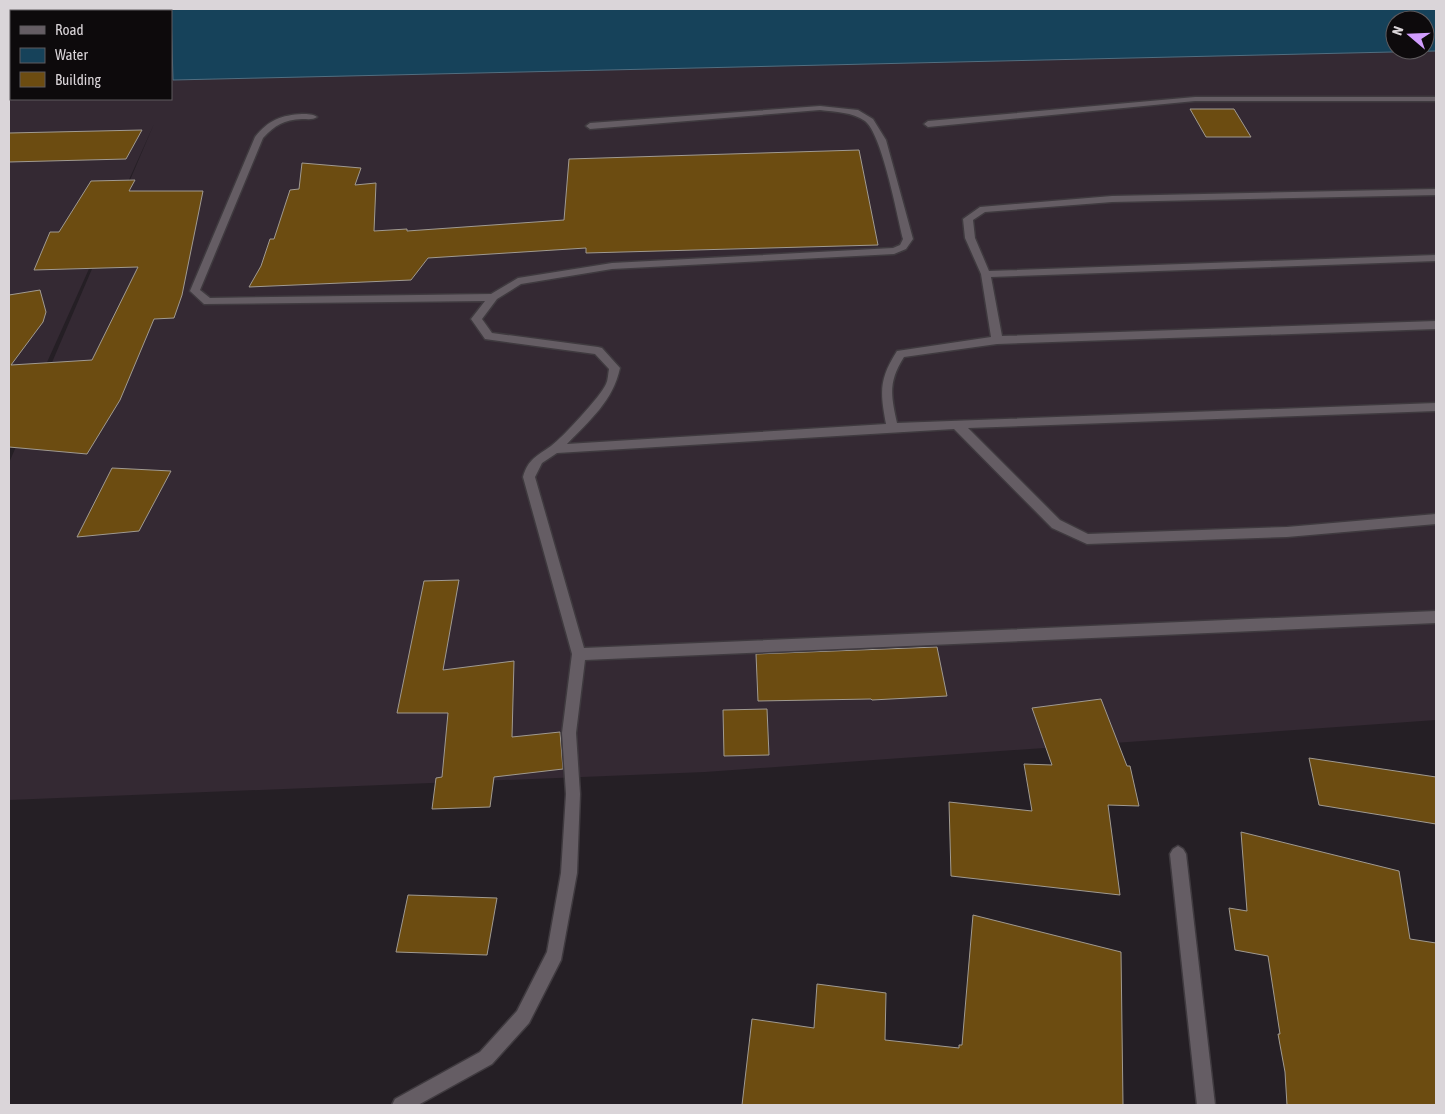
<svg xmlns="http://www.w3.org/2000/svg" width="1445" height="1114" font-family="'Asap Condensed',sans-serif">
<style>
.built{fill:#342933}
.water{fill:#16425a;stroke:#516e80;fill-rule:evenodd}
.building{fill:#6c4c11;stroke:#a09a91}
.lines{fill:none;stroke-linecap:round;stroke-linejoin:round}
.minor-casing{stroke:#3f3a3f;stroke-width:3}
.minor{fill:#655d64;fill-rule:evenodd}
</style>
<rect width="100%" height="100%" fill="#251f25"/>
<path class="built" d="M9,51H11V99H171V80L1436,51V720L705,772L9,800V463L154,124L9,447Z"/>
<path class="water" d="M9,9H1436V51L173,80L171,11H11V51H9ZM1395,20H1425V50H1395Z"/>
<g class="building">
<path d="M1190,109H1234L1251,137H1206Z"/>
<path d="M142,130L126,159L9,162V133Z"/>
<path d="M859,150L878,245L586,253V248L428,258L411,280L249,287L261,266L270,239H274L290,190L299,189L302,163L361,168L355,185L376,183L374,231L407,229V231L564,220L569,159Z"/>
<path d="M135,180L129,191H203L182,295L174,318L154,319L120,400L87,454L9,447V295L40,290L46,312L43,322L11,365L92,360L138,267L34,270L50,232H59L91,181Z"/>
<path d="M112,468L171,471L139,531L77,537Z"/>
<path d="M459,580L443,670L514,661L512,737L560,732L563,769L494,777L490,807L432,809L436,778L442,777L448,713H397L424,581Z"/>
<path d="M937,647L947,696L872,700L871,699L758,701L756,654Z"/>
<path d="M1101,699L1127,766H1130L1139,806L1108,805L1120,895L951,876L949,802L1032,811L1024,764L1052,765L1032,708Z"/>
<path d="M767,709L769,755L724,756L723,710Z"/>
<path d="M1309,758L1436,777V824L1319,805Z"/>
<path d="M1241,832L1399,871L1410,939L1436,943V1105H1287L1285,1072L1278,1034H1280L1268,956L1235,950L1229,908L1247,911Z"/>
<path d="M408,895L497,898L487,955L396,952Z"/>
<path d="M973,915L1121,952L1123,1105H742L752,1019L814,1028L817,984L886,993L885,1040L959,1048V1045H962Z"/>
</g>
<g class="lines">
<defs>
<g id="minor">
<path d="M1195,97H1436V101H1195L928,127L924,124L928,121Z"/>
<path d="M820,106L858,110L873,119L886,140L913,239L906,249L894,254L612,269L521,284L497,299L482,319L492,333L598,347L602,348L620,368C613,401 590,420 567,444L886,424C880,392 879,379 897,351L991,337L981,274L965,238L963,219L980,207L1112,196L1436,189V195L1112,202L985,212L973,220L975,238L989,271L1436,255V261L991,277L1002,336L1436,321V329L997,344L904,357C888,382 891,396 897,423L1436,403V411L968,428L1060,520L1088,534L1287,527L1436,514V524L1287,537L1087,544L1052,528L954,429L557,453L542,463L535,477L584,648L1436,611V623L585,660L576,733L580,794L577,873L561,960L529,1023L492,1064L418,1105H392L395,1099L480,1052L517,1011L547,952L561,873L566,794L562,733L572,654L523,477C528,459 537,456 551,446C562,438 601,396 606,384C608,380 608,374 609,369L595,354L485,339L471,319L485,301L204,304L190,291L255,137C268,120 282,115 302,114C308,114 313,114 317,117C313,120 308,119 302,119C284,120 275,125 263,138L200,290L210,298L491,294L518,278L612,263L893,248L900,245L903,239C897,215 882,134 865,121C852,112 836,112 820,110L590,129L586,126L590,123Z"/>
<path d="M1178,846L1183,849L1186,854L1215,1105H1197L1170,854L1173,849Z"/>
</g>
</defs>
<use href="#minor" class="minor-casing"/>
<use href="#minor" class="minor"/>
</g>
<rect width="1445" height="1114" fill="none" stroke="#dad5d9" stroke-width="20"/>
<rect x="10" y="10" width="162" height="90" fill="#0d0a0c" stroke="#5f5b5e"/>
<rect x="20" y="26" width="25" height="8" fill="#655d64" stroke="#5f5b5e"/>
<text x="55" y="35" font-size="15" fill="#dad5d9">Road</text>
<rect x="20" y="48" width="25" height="15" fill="#16425a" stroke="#5f5b5e"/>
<text x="55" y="60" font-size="15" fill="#dad5d9">Water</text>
<rect x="20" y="72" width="25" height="15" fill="#6c4c11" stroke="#5f5b5e"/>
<text x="55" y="85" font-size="15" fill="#dad5d9">Building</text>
<g transform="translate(1410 35) rotate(289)"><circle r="24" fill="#0d0a0c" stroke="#5f5b5e"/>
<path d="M0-4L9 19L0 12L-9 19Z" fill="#d19dfe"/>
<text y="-8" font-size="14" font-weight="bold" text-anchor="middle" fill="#dad5d9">N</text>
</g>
</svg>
